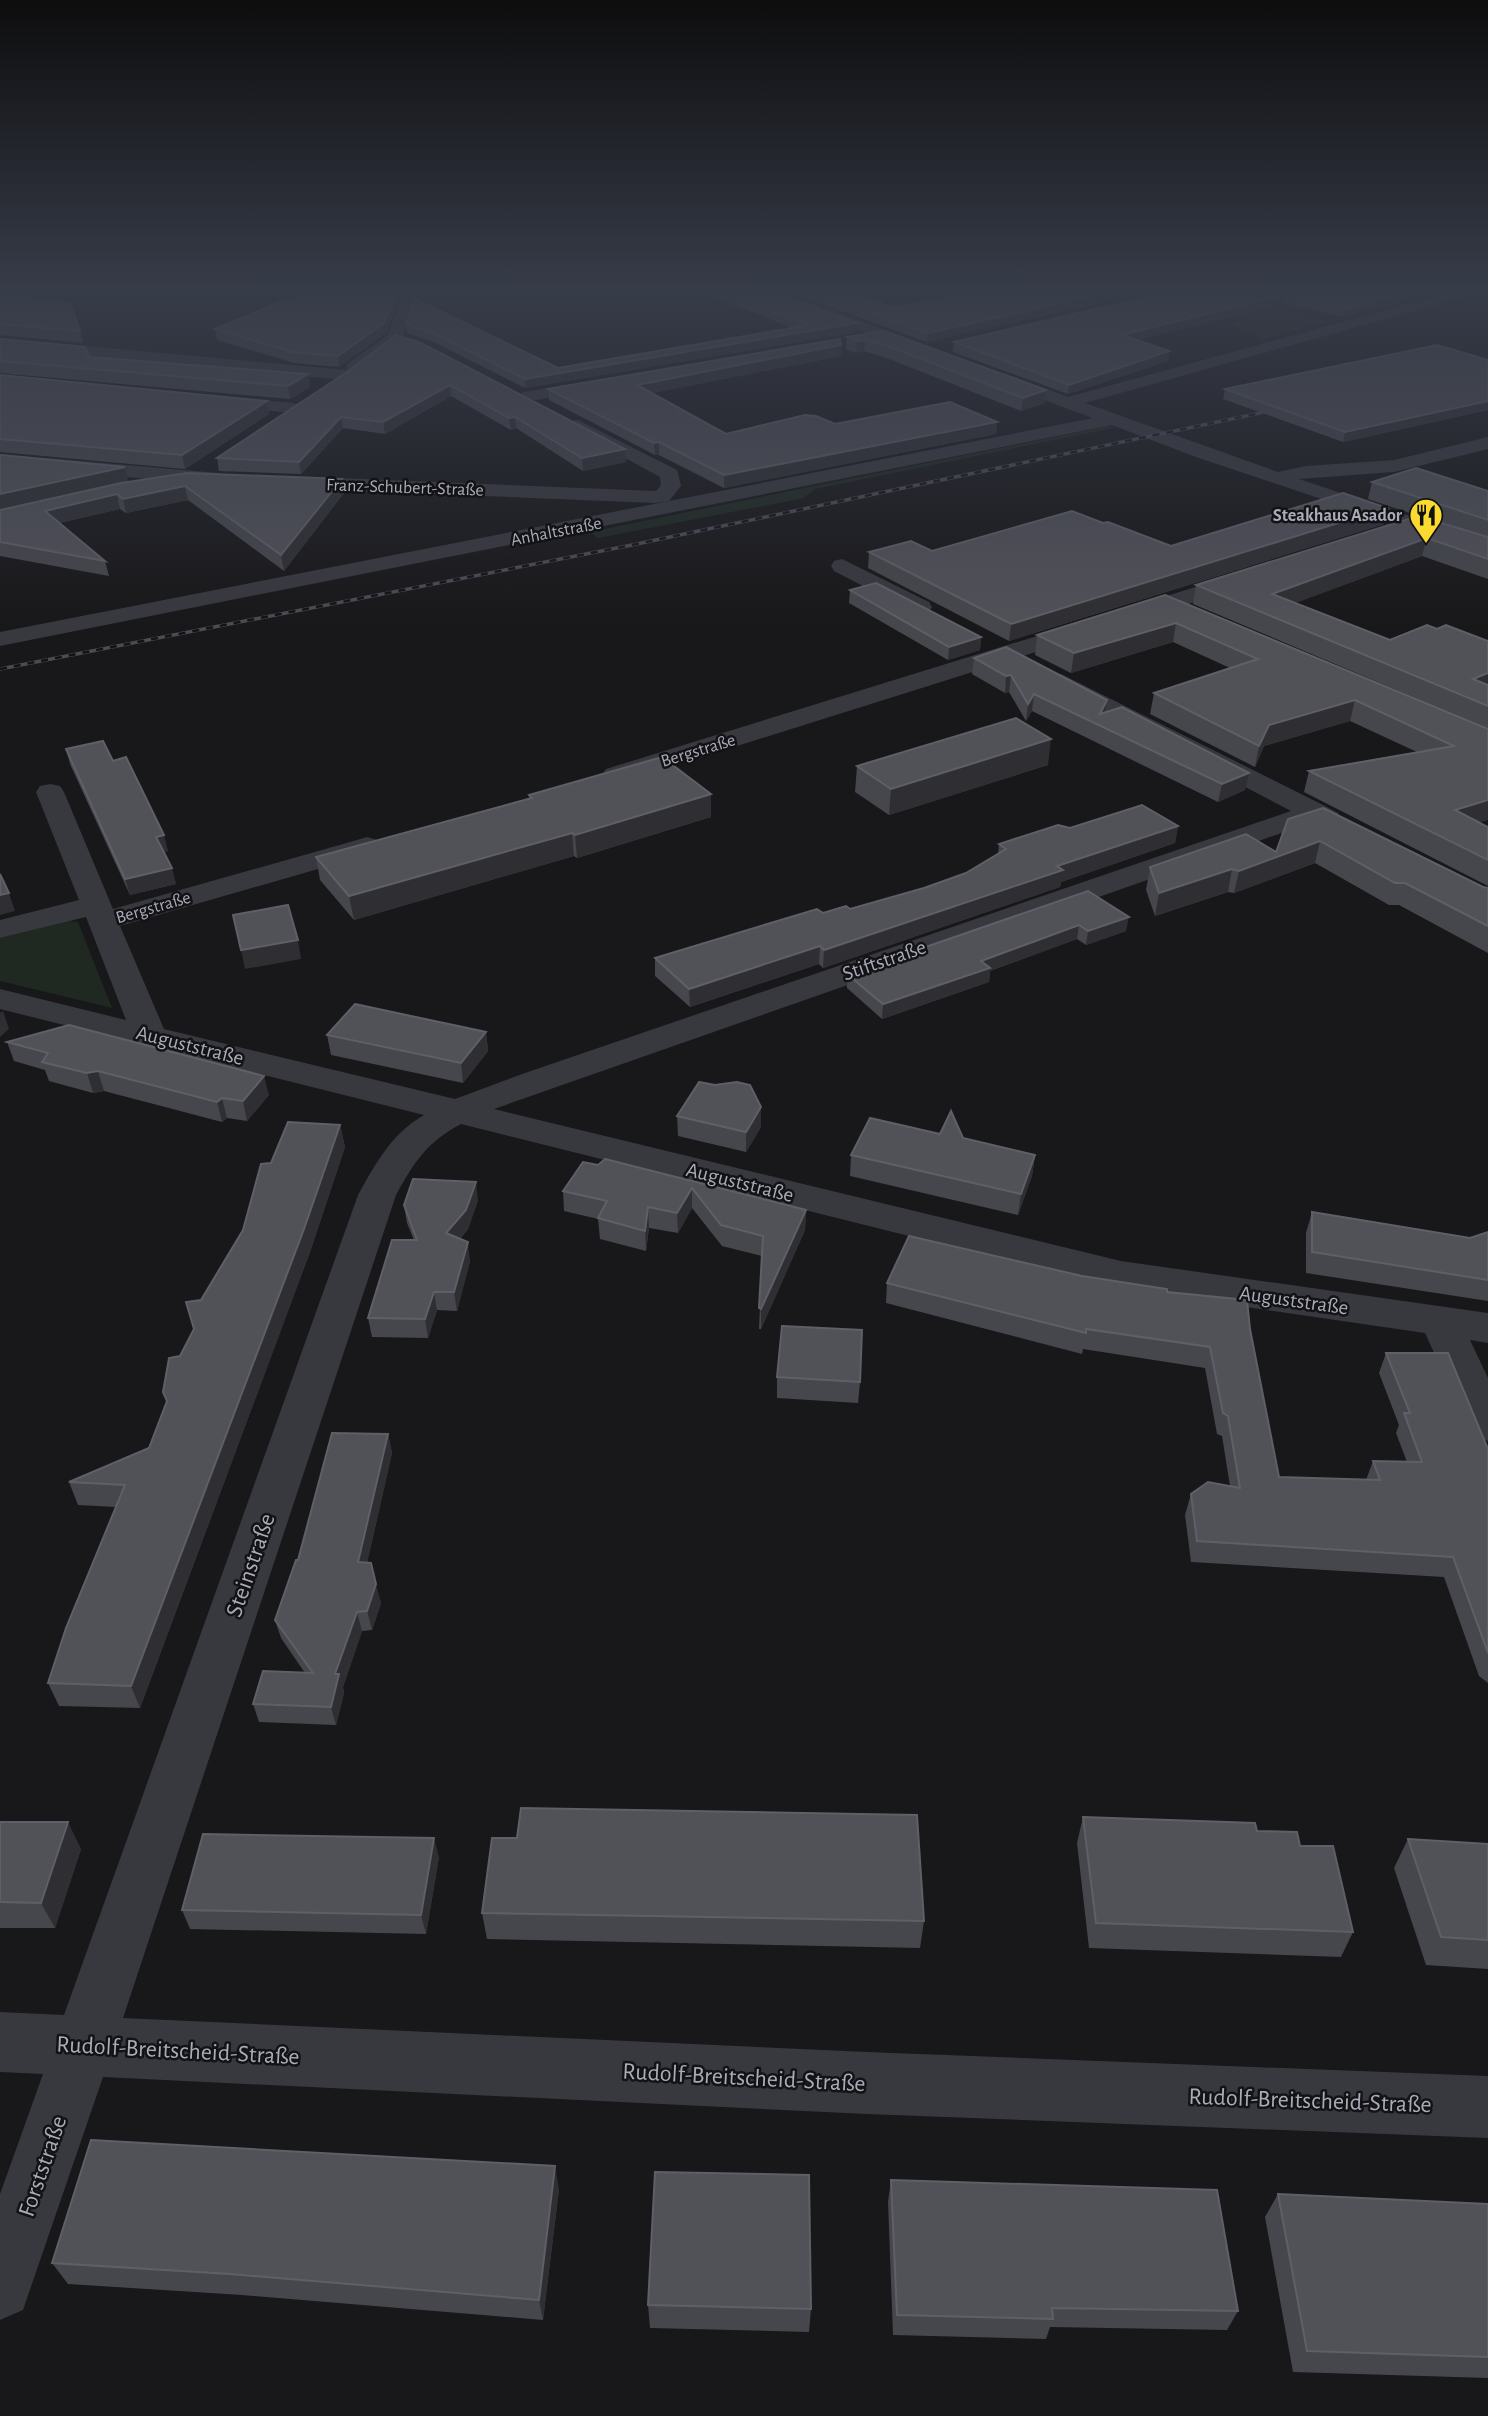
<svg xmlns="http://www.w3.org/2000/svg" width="1488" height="2416" font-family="'Alegreya Sans',sans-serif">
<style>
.green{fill:#1f2821}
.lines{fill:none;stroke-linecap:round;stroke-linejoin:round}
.minor{fill:#38383f;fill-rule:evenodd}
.rail-casing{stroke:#4b4b54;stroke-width:3.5}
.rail{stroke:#131214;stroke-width:2.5;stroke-dasharray:7;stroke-linecap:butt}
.wall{fill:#46474c}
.shaded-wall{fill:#2f2f33}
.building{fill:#515158;stroke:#5f5f67;stroke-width:2}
.labels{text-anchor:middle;stroke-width:5;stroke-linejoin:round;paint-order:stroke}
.far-street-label{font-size:18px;fill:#a9abba;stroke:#131214}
.far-poi-label{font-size:18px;font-weight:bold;fill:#a9abba;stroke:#131214;text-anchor:end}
.street-label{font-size:21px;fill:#a9abba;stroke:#131214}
.near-street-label{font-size:24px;fill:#a9abba;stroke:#131214}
</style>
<rect width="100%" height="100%" fill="#181719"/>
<g class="green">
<path d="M1247,302L1327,322L1262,339L1232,325L1231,323L1247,319L1215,311Z"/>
<path d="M1109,426L1113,428L815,489L804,498L598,538L590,532Z"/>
<path d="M69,921L78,922L112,1008L0,981V938Z"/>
</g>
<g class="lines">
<g class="minor">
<path d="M219,288L342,291L465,288L458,292L417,297L401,340L359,372H351L350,379L344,380L0,348V338L346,370L347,364L388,335L402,298L313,299L226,292Z"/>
<path d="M753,288H772L934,348L936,351L934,354H922L755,291Z"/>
<path d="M1467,288H1488V290L1085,403L1278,472L1306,466L1394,460L1488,437V449L1394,472L1299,479L1488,542V555L1196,457L1112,425L0,646V632L1093,418L992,381L989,377L992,373H1004L1068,397Z"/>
<path d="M602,379L611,384L608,388L524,402L515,397L524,392Z"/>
<path d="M216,396L294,403L303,408L294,413L210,405L207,401L210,397Z"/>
<path d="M578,420L677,470L681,486L669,501L655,503L289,488L282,486L279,482L282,478L289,476L656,491L661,485L660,477L572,429L569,425L572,421Z"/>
<path d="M0,454L218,473L228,479L218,485L0,466Z"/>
<path d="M842,559L929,602L932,607L929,612H913L834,571L831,566L834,561Z"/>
<path d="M1244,572L1252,574L1255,579L1252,584L626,781L616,783L606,781L602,775L606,769Z"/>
<path d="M1061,674L1325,806L1338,813L1342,819L1338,825L1328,828L1313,822L494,1109L1121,1261L1488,1313V1343L1470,1340L1488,1378V1441L1472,1436L1425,1333L1121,1289L461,1124C426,1143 415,1161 396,1195L123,2018L867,2052L1488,2076V2138L867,2114L103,2077L23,2310L0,2320V2194L43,2074L0,2072V2012L64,2015L358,1195C376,1163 391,1134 424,1115L0,1009V989L126,1020L86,917L0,938V920L79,900L36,792L40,786L50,784L60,786L64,792L113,909L357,840L367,837L377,840L382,846L377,852L120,926L164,1029L455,1099L525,1073L1291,811L1052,686L1049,681L1052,676Z"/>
</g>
<defs>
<path id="rail" d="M0,669L632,545L1279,409"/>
</defs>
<use href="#rail" class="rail-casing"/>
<use href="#rail" class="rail"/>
</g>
<g class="wall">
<path d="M692,288H761L857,332L525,388L436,343L407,333L406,324L558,368L793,328Z"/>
<path d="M778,288H838L894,308L995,288H1164L927,342Z"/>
<path d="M1186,288H1452L1344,317L1284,303L1137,340L1169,351L1168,361L1068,394L953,352L954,342Z"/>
<path d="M0,295L80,331L83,343L0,335Z"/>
<path d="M331,296L398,301L386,333L339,367L294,363L217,340L215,329L296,300Z"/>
<path d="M884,331L1045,403L1021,411L884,357L864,351L856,353L846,349L847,337Z"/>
<path d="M396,335L625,449L626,462L583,471L516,428L511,430L451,396L385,434L343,428L301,474L219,471L217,458L350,370Z"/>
<path d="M0,339L89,357L308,374L310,387L290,399L0,373Z"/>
<path d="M841,356L652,393L726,434L835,424L997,422L996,434L724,488L659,455H655L549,400L548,389Z"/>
<path d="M1488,360V410L1343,442L1223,399L1225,389Z"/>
<path d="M0,375L269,414L185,469L0,452Z"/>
<path d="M1372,482L1488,491V579L1422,556L1295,603L1390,640L1437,629L1488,641V820L1479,822L1488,827V886L1304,792L1309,771L1417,752L1350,721L1264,746L1255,767L1150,714L1154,693L1230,668L1173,642L1071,673L1035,655L1037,635L1165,595L1425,702L1193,604L1196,585L1419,516L1368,499Z"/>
<path d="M121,483L344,493L284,571L188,500L126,513L120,509L59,523L105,561L109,576L0,556V510Z"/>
<path d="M1103,523L1171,546L1384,524L1009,641L868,568L869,552L932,551Z"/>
<path d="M850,590L981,637L980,650L948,660L849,603Z"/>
<path d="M974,658L1107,700L1106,712L1245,790L1218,802L1032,711L1026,721L1009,692L1005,693L972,674Z"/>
<path d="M66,749L113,761L168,851L164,852L176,884L130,895L70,764Z"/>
<path d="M1048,765L889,815L855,792L857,766Z"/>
<path d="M711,794V817L577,858L574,856L354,920L320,880L316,857L529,798V795Z"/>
<path d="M1288,819L1488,888V953L1399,905H1389L1315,863L1234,893L1228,892L1155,916L1146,890L1150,867L1276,852Z"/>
<path d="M1178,826L1175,843L1061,882L1060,887L823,968L819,964L690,1007L655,976V958L823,913L850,909L924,888L966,873L998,854L999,844L1070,828Z"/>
<path d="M1088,891L1126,931L1086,945L1077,939L990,971L989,982L882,1019L847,988V974Z"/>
<path d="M486,1032L488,1051L463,1083L331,1055L327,1035Z"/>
<path d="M7,1042L269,1095L247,1121L227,1118L222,1122L104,1091L93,1093L49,1081L45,1070L14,1061Z"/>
<path d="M677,1116L761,1127L746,1152L678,1136Z"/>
<path d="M340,1125L345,1147L310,1252L140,1708L59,1706L48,1683L116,1507L78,1505L69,1482L149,1448L167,1402L180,1356L194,1329L201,1300L243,1230L271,1163Z"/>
<path d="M940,1134L963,1138L1035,1155L1032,1176L1018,1215L850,1176L851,1155Z"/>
<path d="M583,1162L806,1210L805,1230L761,1329H759L762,1256L722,1246L692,1208L678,1233L649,1228L646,1251L600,1239L598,1219L564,1211L563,1191Z"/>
<path d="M478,1200L468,1229L460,1239L470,1261L457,1311L437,1310L428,1338L372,1337L368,1318L414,1240L407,1223L404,1205Z"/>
<path d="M1312,1212L1470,1238L1488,1232V1301L1306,1273V1233Z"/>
<path d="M1082,1276L1167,1292L1250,1329L1279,1477L1366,1480L1373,1461L1407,1462L1396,1433L1399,1425L1379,1373L1386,1353L1488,1449V1683L1479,1676L1444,1577L1191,1562L1185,1515L1191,1494L1230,1486L1222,1436L1217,1434L1205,1368L1083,1349L1082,1354L886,1303L887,1283Z"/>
<path d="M777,1377L860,1382L858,1403L777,1398Z"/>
<path d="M388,1434L392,1453L367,1563L381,1603L372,1630L362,1631L343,1687L344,1693L336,1725L259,1722L253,1704L305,1673L281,1638L275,1620L298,1560Z"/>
<path d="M1083,1817L1257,1831L1300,1846L1353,1932L1341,1957L1089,1948L1077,1843Z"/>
<path d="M0,1822L81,1849L55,1928H0Z"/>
<path d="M517,1838L924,1921L920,1948L487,1939L482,1913Z"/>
<path d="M1408,1839L1488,1844V1969L1426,1965L1394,1868Z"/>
<path d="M439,1857L426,1934L190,1929L182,1910Z"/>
<path d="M891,2180L1238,2311L1227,2330L1050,2327L1046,2339L893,2335L888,2202Z"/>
<path d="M559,2189L543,2320L242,2295L68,2284L52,2263Z"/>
<path d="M1278,2194L1488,2204V2378L1293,2372L1265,2217Z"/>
<path d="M648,2305L811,2309L809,2332L650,2328Z"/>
</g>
<g class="shaded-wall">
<path d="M1128,288H1164L927,342L928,333Z"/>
<path d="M1423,288H1452L1344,317L1346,309Z"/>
<path d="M397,291L398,301L386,333L339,367L338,356Z"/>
<path d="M1286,294L1284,303L1121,344L1122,335Z"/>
<path d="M857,323V332L525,388V379Z"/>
<path d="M865,340L864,351L856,353L857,341Z"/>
<path d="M841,345V356L637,396V385Z"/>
<path d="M1169,351L1168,361L1068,394L1069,385Z"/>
<path d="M308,374L310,387L290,399L288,386Z"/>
<path d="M450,385L451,396L385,434L383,422Z"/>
<path d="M1046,390L1045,403L1021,411L1023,398Z"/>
<path d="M267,401L269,414L185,469L182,455Z"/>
<path d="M1488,401V410L1343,442L1345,432Z"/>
<path d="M341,417L343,428L301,474L299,462Z"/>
<path d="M515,417L516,428L511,430L509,418Z"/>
<path d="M997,422L996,434L724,488V475Z"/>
<path d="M659,442V455H655L654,443Z"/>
<path d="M625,449L626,462L583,471L582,458Z"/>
<path d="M125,467L128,481L0,509V494Z"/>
<path d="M342,479L344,493L284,571L281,555Z"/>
<path d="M185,486L188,500L126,513L123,499Z"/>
<path d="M117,494L120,509L48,525L45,511Z"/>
<path d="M1387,508L1384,524L1009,641L1011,624Z"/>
<path d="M1427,538L1422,556L1268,613L1272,594Z"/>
<path d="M1176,623L1173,642L1071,673L1074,653Z"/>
<path d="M981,637L980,650L948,660L949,647Z"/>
<path d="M1488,673V691L1473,679Z"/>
<path d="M1011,675L1009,692L1005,693L1006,676Z"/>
<path d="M1034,694L1032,711L1026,721L1028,704Z"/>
<path d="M1107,700L1105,717L1100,714Z"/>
<path d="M1355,700L1350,721L1264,746L1255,767L1259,746L1269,725Z"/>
<path d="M1051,739L1048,765L889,815L891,789Z"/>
<path d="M1249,773L1245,790L1218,802L1222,784Z"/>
<path d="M711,794V817L577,858L575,835Z"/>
<path d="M1488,800V820L1448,832L1455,810Z"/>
<path d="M1178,826L1175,843L1061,882L1060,887L823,968L824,950L1057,866Z"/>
<path d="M572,833L574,856L354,920L349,896Z"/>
<path d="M164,835L168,851L160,853L156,837Z"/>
<path d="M1320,841L1315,863L1234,893L1239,871Z"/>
<path d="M172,868L176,884L130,895L125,879Z"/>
<path d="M1232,869L1228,892L1155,916L1159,893Z"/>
<path d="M9,893L15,911L0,915V895Z"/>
<path d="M1129,917L1126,931L1086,945L1088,931Z"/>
<path d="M1079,925L1077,939L990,971L989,982L882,1019L883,1004L981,961Z"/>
<path d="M298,940L301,959L245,969L241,950Z"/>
<path d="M820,946L819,964L690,1007L689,989Z"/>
<path d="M3,1011L9,1029L0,1037V1013Z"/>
<path d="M486,1032L488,1051L463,1083L461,1063Z"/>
<path d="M98,1071L104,1091L93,1093L87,1073Z"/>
<path d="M264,1076L269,1095L247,1121L243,1101Z"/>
<path d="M222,1098L227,1118L222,1122L217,1102Z"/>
<path d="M761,1107V1127L746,1152V1132Z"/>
<path d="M340,1125L345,1147L310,1252L140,1708L131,1686Z"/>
<path d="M1035,1155L1032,1176L1018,1215L1021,1194Z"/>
<path d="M476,1182L478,1200L468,1229L449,1252L446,1233Z"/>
<path d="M692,1188V1208L678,1233L677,1213Z"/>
<path d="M648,1207L649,1228L646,1251L645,1231Z"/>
<path d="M806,1210L805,1230L761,1329V1309Z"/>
<path d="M468,1242L470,1261L457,1311L454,1292Z"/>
<path d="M434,1292L437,1310L428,1338L425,1319Z"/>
<path d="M388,1434L392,1453L363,1581L358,1562Z"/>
<path d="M376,1584L381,1603L372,1630L367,1611Z"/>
<path d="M357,1612L362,1631L343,1687L344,1693L336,1725L331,1707L335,1674Z"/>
<path d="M68,1822L81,1849L55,1928L41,1903Z"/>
<path d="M434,1838L439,1857L426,1934L421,1915Z"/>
<path d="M555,2166L559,2189L543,2320L539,2300Z"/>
</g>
<g class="building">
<path d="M714,288H761L857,323L525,379L435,334L406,324L415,299L558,368L809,325Z"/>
<path d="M802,288H838L894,308L995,288H1128L928,333Z"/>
<path d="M1186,288H1423L1346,309L1286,294L1122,335L1169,351L1069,385L954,342Z"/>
<path d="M333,291H397L384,323L338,356L292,352L215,329L287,299L296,300L312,294L331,296Z"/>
<path d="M0,295L70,303L80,331L0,324Z"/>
<path d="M884,331L1046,390L1023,398L885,345L865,340L857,341L847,337Z"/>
<path d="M396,335L421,343L625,449L582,458L515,417L509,418L450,385L383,422L341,417L299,462L217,458L350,370Z"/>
<path d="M0,339L85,347L89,357L308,374L288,386L0,361Z"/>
<path d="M840,339L841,345L637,385L726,434L805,415L816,416L835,424L950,402L997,422L724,475L659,442L654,443L548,389Z"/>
<path d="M1437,345L1488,360V401L1345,432L1225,389Z"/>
<path d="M0,375L267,401L182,455L0,439Z"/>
<path d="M0,455L125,467L0,494Z"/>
<path d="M1416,468L1488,491V520L1372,482Z"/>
<path d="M187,473L342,479L281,555L185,486L123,499L117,494L45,511L105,561L0,542V510L121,483Z"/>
<path d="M1343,493L1387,508L1011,624L869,552L911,541L932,551L1072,511L1103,523L1108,522L1171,546Z"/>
<path d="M1418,516L1488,537V559L1427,538L1272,594L1390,640L1427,625L1437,629L1446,625L1488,641V673L1473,679L1488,685V706L1196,585Z"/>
<path d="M876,583L981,637L949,647L850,590Z"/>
<path d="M1165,595L1488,729V800L1455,810L1488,827V860L1309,771L1454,746L1355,700L1269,725L1259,746L1154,693L1258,659L1176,623L1074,653L1037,635Z"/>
<path d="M1006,647L1107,700L1100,714L1122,707L1249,773L1222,784L1034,694L1028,704L1011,675L1006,676L974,658Z"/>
<path d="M1016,718L1051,739L891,789L857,766Z"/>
<path d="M103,741L113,761L126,757L164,835L156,837L172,868L125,879L66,749Z"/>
<path d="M662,757L711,794L575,835L572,833L349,896L316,857L532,798L529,795Z"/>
<path d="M1142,805L1178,826L1057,866L1063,870L824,950L820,946L689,989L655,958L817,909L823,913L846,906L850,909L924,888L966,873L1006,849L999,844L1058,825L1070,828Z"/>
<path d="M1323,808L1483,887L1488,888V926L1405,883H1395L1320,841L1239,871L1232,869L1159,893L1150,867L1246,834L1276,852L1288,819Z"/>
<path d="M0,874L9,893L0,895Z"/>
<path d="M1088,891L1129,917L1088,931L1079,925L981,961L990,968L883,1004L847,974Z"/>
<path d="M288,905L298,940L241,950L233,915Z"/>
<path d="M355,1004L486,1032L461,1063L327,1035Z"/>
<path d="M69,1025L264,1076L243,1101L222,1098L217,1102L98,1071L87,1073L42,1062L48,1053L7,1042Z"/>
<path d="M699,1082L715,1085L737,1082L750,1085L761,1107L746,1132L677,1116Z"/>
<path d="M951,1111L963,1138L1035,1155L1021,1194L851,1155L870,1118L940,1134Z"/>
<path d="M288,1122L340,1125L304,1229L131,1686L48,1683L66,1628L125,1485L69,1482L149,1448L167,1401L163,1392L169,1358L180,1356L194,1329L186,1302L201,1300L243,1230L261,1164L271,1163Z"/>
<path d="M605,1159L806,1210L761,1309L759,1308L763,1236L721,1225L692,1188L677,1213L648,1207L645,1231L598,1218L607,1201L563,1191L583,1162L598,1165Z"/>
<path d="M413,1179L476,1182L466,1210L446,1233L468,1242L454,1292H434L425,1319L368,1318L392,1240H417L404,1205Z"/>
<path d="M1312,1212L1470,1238L1488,1232V1280L1312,1252Z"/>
<path d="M909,1236L1082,1276L1167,1289V1292L1247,1300L1250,1329L1279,1477L1380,1480L1373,1461L1422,1462L1404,1413H1410L1386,1353H1448L1488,1449V1653L1453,1557L1197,1541L1191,1494L1208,1482L1240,1488L1228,1416L1223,1413L1210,1347L1086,1329V1333L887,1283Z"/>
<path d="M782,1326L862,1330L860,1382L777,1377Z"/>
<path d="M332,1433L388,1434L358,1562L371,1563L376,1584L367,1611L357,1612L335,1674H339L331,1707L253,1704L263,1671L313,1673L275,1620L296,1560H298Z"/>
<path d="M521,1808L917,1815L924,1921L482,1913L492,1838H517Z"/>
<path d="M1083,1817L1255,1823L1257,1831L1297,1832L1300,1846H1333L1353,1932L1096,1923Z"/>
<path d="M0,1822H68L41,1903L0,1902Z"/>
<path d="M203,1834L434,1838L421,1915L182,1910Z"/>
<path d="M1408,1839L1488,1844V1940L1441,1937Z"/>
<path d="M91,2140L555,2166L539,2300L230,2274L52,2263Z"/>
<path d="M655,2172L809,2175L811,2309L648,2305Z"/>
<path d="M891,2180L1217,2190L1238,2311L1052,2308L1053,2319L897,2315Z"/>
<path d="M1278,2194L1488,2204V2357L1307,2351Z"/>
</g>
<linearGradient id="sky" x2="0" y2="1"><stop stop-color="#0d0d0e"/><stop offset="0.46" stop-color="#373c49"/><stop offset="1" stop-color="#373c49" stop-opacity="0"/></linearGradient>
<rect width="1488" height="626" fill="url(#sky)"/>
<defs>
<symbol id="restaurant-pin" viewBox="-11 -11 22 30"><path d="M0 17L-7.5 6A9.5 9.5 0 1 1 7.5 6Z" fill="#fada2e" stroke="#131214"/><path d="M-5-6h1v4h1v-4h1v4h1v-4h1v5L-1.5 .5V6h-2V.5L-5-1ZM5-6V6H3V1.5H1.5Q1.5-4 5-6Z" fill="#111"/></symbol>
</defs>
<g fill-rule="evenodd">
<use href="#restaurant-pin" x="1407" y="496" width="38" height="52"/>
</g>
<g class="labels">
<g class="far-street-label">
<text transform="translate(405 487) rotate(2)" y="6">Franz-Schubert-Straße</text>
<text transform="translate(556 531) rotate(-11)" y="6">Anhaltstraße</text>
<text transform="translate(698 750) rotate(-17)" y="6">Bergstraße</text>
<text transform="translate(153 907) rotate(-16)" y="6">Bergstraße</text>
</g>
<g class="far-poi-label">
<text x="1402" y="521">Steakhaus Asador</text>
</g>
<g class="street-label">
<text transform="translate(884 960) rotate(-19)" y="7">Stiftstraße</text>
<text transform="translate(190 1045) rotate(14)" y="7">Auguststraße</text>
<text transform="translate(740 1182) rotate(14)" y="7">Auguststraße</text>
<text transform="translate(1294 1300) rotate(8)" y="7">Auguststraße</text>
</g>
<g class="near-street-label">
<text transform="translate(250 1565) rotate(-71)" y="8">Steinstraße</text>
<text transform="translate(178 2050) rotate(3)" y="8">Rudolf-Breitscheid-Straße</text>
<text transform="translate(744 2077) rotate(3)" y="8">Rudolf-Breitscheid-Straße</text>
<text transform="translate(1310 2100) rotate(2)" y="8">Rudolf-Breitscheid-Straße</text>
<text transform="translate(42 2166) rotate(-71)" y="8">Forststraße</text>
</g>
</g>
</svg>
